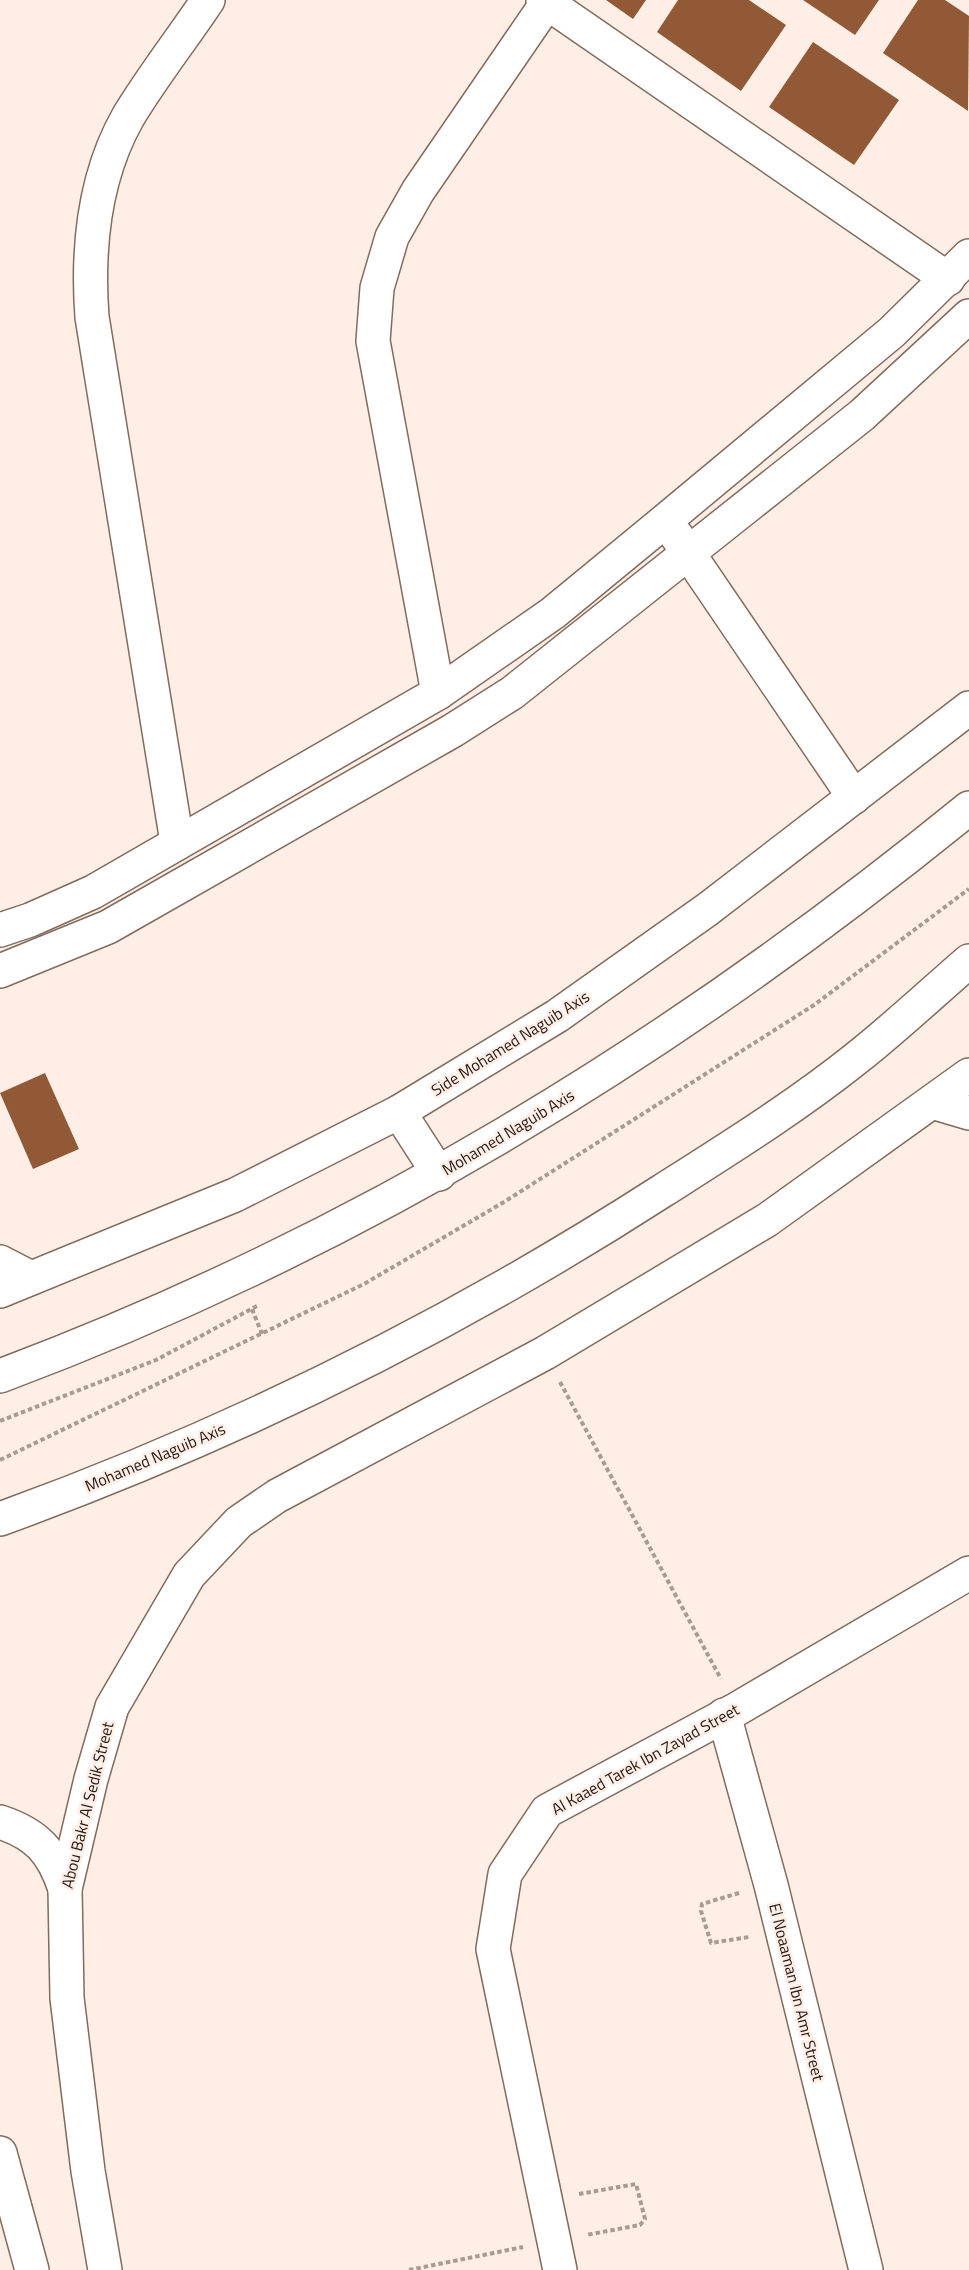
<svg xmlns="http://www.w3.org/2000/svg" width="969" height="2270" font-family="'Titillium Web',sans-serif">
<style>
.building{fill:#915936}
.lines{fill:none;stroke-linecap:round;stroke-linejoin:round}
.street-casing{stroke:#826b5d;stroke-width:36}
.secondary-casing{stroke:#826b5d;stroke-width:36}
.primary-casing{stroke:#826b5d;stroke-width:36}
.path{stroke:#a99b94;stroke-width:4;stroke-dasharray:4.5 3;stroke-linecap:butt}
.street{stroke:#fff;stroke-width:33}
.secondary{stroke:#fff;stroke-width:33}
.primary{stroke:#fff;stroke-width:33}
.labels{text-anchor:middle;stroke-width:5;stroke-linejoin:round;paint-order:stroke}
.street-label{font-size:16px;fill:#211813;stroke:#ffeee5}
</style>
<rect width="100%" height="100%" fill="#ffeee5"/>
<g class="building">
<path d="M606,0H646L633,19Z"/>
<path d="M678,0H749L786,25L741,91L657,32Z"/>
<path d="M803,0H879L855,35Z"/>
<path d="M918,0H945L969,16L968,111L883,53Z"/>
<path d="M813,42L899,100L854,165L769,107Z"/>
<path d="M45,1073L79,1149L33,1169L0,1093Z"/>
</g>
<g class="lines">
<defs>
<g id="street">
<path d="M543,0L948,279"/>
<path d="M676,535L854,797"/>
<path d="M438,693L373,341L377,288L392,237L418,191L547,3"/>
<path d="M177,842L92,317C87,249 94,177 128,117C152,77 182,39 208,0"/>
<path d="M0,930L30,920L93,892L438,693L553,613L666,520L892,332L969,256"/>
<path d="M0,971L108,927L452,731L512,693L862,415L969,316"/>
<path d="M932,1102L969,1113"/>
<path d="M0,1262L31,1278"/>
<path d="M724,1715L771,1885L866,2270"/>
<path d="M560,2270L493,1949L505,1874L547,1811L737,1709L969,1573"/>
</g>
<g id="secondary">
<path d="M0,1291L235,1195L399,1112L557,1016L708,909L969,708"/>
<path d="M0,1822C37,1834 53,1852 65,1889"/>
<path d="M0,2153L32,2270"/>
<path d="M105,2270L88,2171L67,1998L65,1889L91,1779L112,1707L189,1575L239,1522L277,1496L545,1353L767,1220L969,1075"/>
</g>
<g id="primary">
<path d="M399,1112L439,1174"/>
<path d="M0,1376C358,1242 673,1049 969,808"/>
<path d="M0,1519C232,1435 454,1325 662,1191C728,1149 797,1106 858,1057C896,1027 932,993 969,961"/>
</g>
</defs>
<use href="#street" class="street-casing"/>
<use href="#secondary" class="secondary-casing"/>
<use href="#primary" class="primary-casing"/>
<g class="path">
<path d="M252,1309L262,1334"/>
<path d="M560,1382L721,1679"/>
<path d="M0,1421L156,1360L257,1306"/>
<path d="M0,1460L364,1284L504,1202L814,1005L969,889"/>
<path d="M739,1893L702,1904L701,1911L711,1943L749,1937"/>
<path d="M579,2194L636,2184L645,2219L640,2225L586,2235"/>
<path d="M409,2270L523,2247"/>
</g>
<use href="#street" class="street"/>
<use href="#secondary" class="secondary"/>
<use href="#primary" class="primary"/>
</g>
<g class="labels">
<g class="street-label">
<text transform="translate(510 1043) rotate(-32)" y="6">Side Mohamed Naguib Axis</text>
<text transform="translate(508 1132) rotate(-31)" y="6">Mohamed Naguib Axis</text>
<text transform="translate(155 1457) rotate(-23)" y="6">Mohamed Naguib Axis</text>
<text transform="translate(645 1759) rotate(-29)" y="6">Al Kaaed Tarek Ibn Zayad Street</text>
<text transform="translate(87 1805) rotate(-76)" y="6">Abou Bakr Al Sedik Street</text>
<text transform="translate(797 1992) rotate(76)" y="6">El Noaaman Ibn Amr Street</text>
</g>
</g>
</svg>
